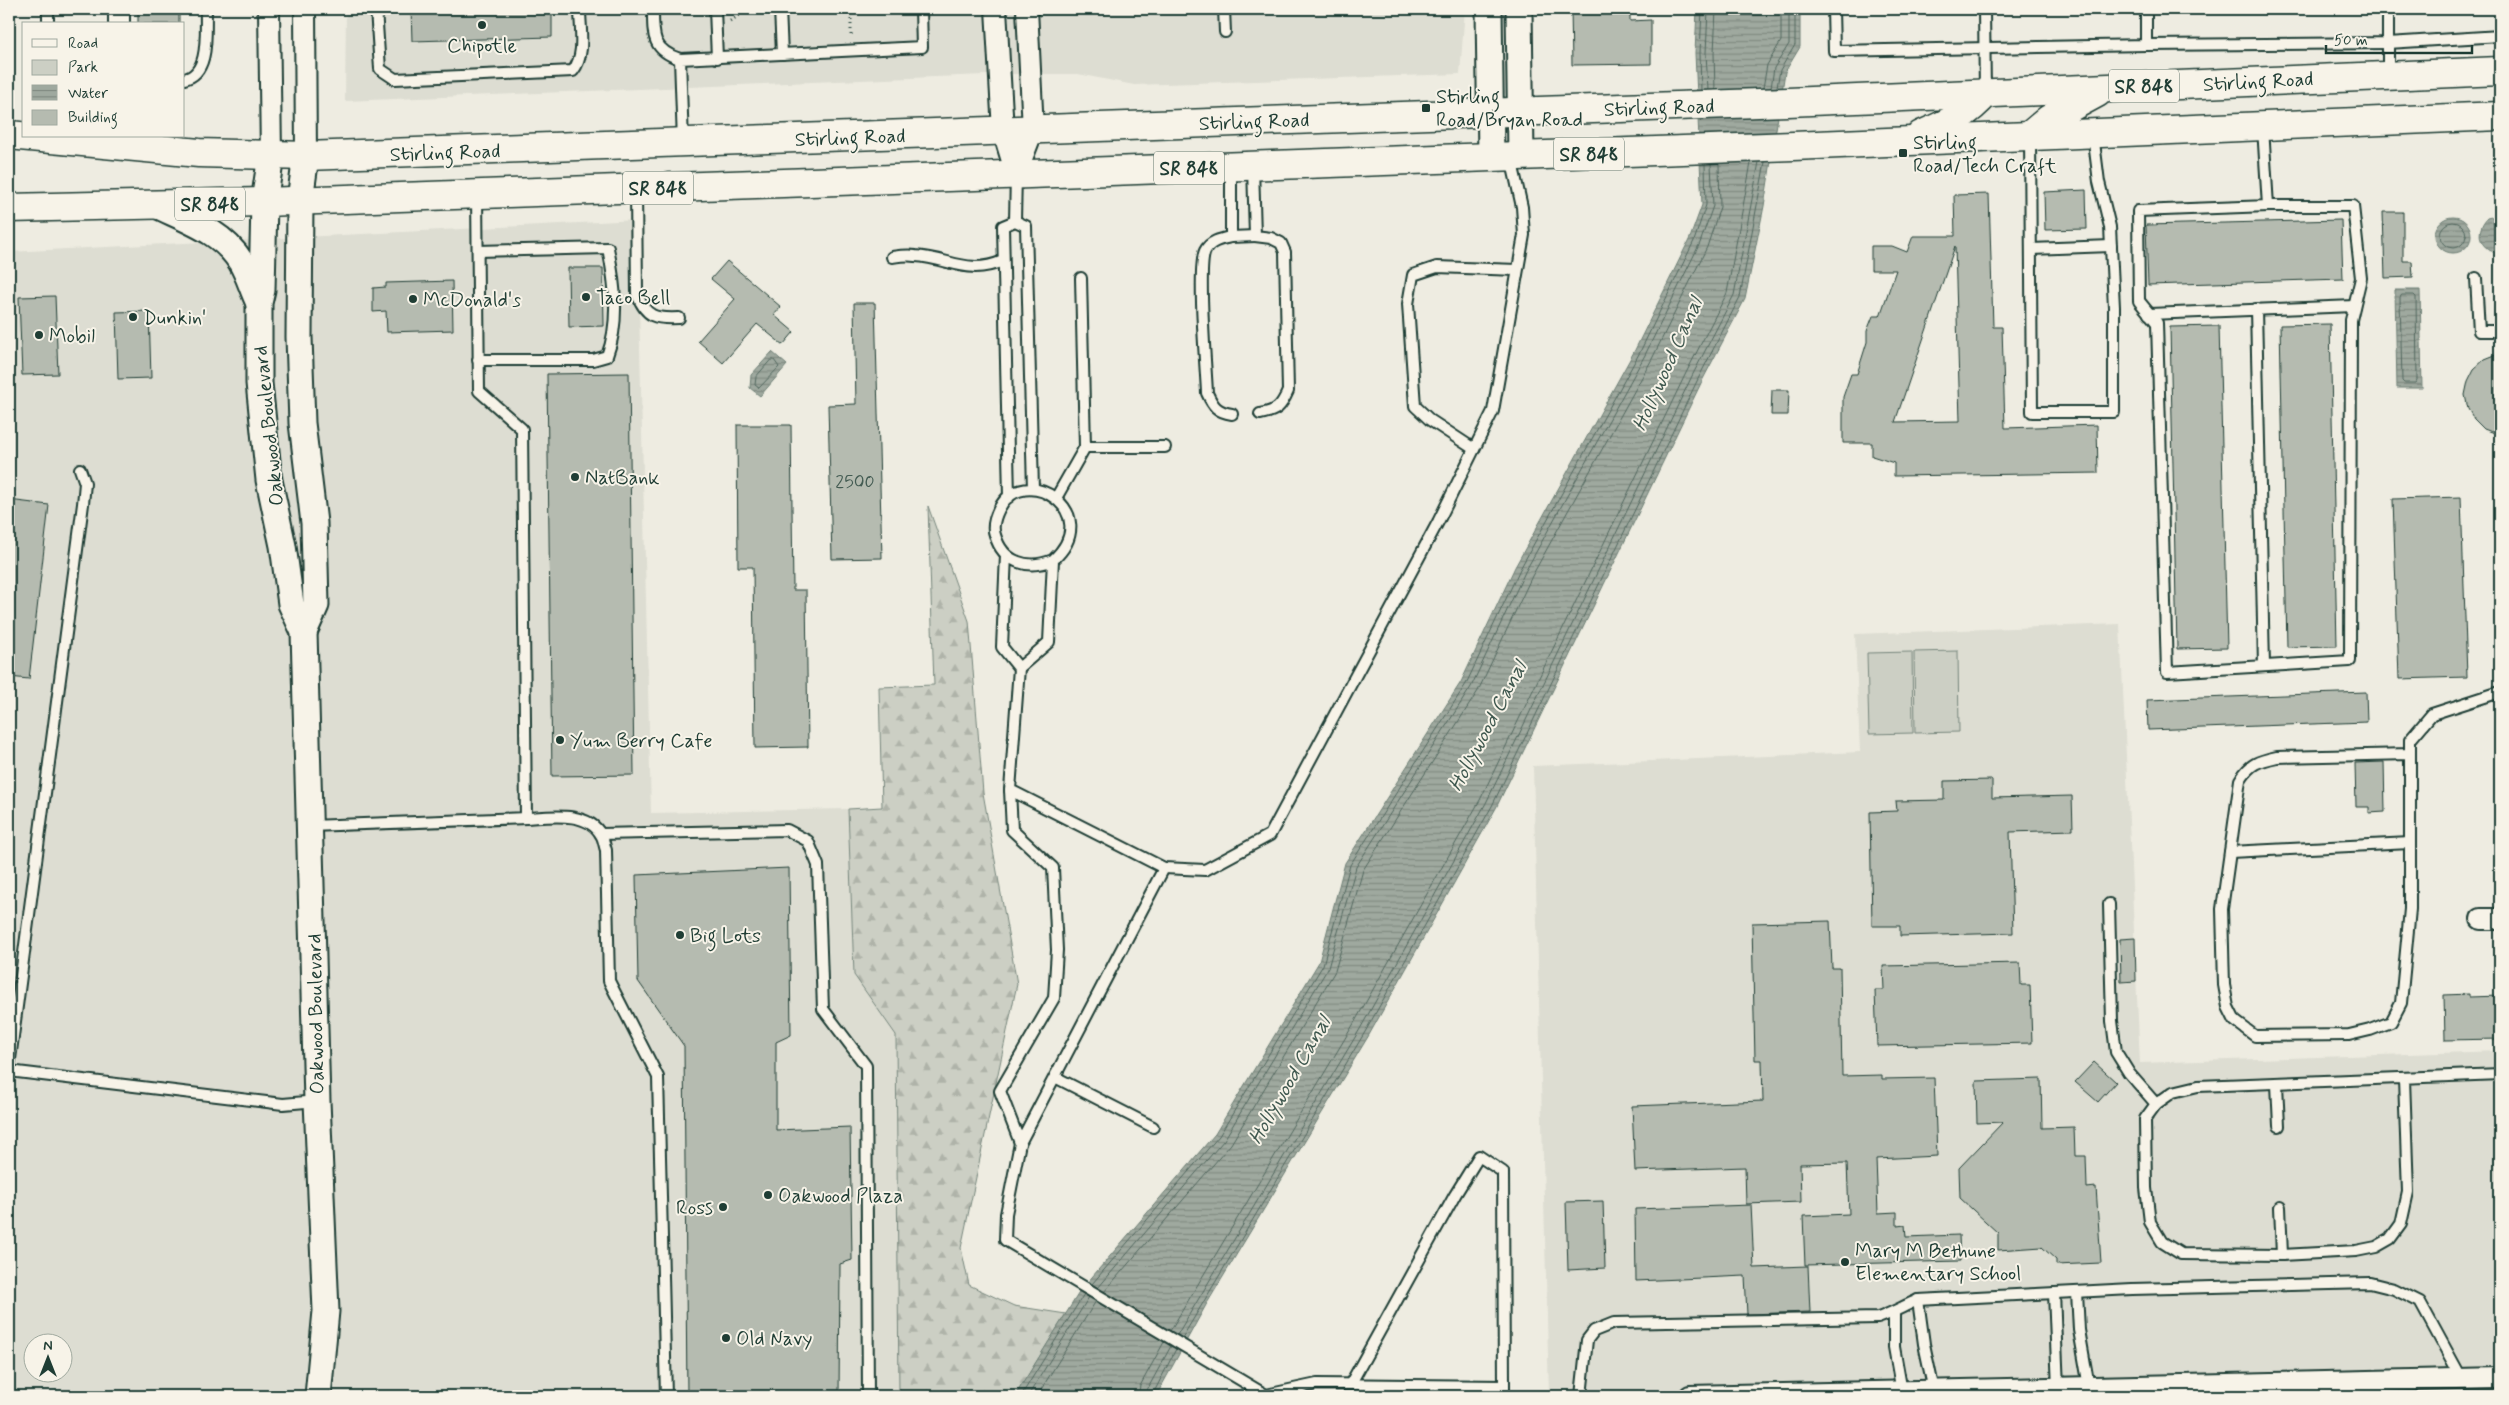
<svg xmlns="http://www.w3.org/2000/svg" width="2509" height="1405" font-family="Mynerve,sans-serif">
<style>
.built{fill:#ddddd2;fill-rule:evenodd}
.green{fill:#cccfc4;stroke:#76867c}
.forest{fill:url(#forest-firs);stroke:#76867c}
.water{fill:url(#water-rules);stroke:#6c7e74}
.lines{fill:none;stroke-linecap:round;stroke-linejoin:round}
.shore{stroke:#52685f;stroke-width:1}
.building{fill:#b5bbb0;stroke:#1f3d34;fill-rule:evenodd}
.service-casing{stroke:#1f3d34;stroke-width:14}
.minor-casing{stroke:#1f3d34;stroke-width:24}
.tertiary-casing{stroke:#1f3d34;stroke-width:29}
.primary-casing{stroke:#1f3d34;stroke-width:31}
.path{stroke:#1f3d34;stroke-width:3;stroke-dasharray:1 4;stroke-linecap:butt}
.service{stroke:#f7f3e8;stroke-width:10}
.minor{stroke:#f7f3e8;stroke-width:20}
.tertiary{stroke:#f7f3e8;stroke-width:25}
.primary{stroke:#f7f3e8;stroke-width:28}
.poi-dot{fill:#1f3d34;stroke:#f7f3e8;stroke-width:2}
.labels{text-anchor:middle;stroke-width:4;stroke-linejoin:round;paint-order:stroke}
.number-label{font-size:18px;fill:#445c53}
.shield{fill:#f7f3e8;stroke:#60746a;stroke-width:1}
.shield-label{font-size:19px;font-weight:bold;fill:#1f3d34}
.poi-label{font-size:20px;fill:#1f3d34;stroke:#f7f3e8;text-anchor:start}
.street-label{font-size:20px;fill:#1f3d34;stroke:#f7f3e8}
.water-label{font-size:21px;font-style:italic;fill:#3f584f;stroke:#f7f3e8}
</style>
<defs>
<pattern id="forest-firs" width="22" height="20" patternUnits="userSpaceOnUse" patternTransform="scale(1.25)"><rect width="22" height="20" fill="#cccfc4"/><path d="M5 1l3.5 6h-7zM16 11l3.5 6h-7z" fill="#afb3a9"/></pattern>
<pattern id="water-rules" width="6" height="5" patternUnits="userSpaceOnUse" patternTransform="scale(1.25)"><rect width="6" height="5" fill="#9fa99f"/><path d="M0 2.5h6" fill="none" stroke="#818b82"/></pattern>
</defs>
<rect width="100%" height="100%" fill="#eeece1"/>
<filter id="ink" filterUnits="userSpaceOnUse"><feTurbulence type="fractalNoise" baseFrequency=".02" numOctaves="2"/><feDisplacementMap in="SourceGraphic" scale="10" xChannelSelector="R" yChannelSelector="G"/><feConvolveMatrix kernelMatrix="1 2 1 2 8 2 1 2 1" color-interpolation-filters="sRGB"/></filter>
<g filter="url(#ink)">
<g class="built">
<path d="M346,9H1465L1460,74L1134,85L1078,74H1009L345,101Z"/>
<path d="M637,220L651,813L848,809L854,975L896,1035L899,1396H9V252ZM32,1342H62V1372H32Z"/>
<path d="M2120,624L2140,1063L2500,1051V1396H1549L1533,766L1860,752L1855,634Z"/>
</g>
<g class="green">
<path d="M1958,651L1959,732L1915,733L1914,652Z"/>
<path d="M1912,652L1913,733L1869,734L1867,653Z"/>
</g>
<path class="forest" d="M928,506L969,621L983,793L1017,984L961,1248L969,1285L1014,1306L1066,1314L1015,1396H945L943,1390L921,1396H899L896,1035L854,975L848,809L882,807L879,687L934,685Z"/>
<g class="water">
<path d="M1697,9H1800V47L1785,72L1764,206L1745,299L1702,381L1496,808L1369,1035L1206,1305L1156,1396H1015L1080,1291L1215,1134L1319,962L1345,863L1461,682L1515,567L1635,350L1690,238L1702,205L1695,53Z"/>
<path d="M2500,215V252C2480,252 2474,232 2487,218Z"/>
<circle cx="2453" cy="235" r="18"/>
<path d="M2395,290H2420L2422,388H2397Z"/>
<path d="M772,352L787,365L760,396L750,388L751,375Z"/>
</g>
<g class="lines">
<g class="shore">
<path d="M1777,87L1780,70L1795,45V9"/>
<path d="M1763,88L1767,65L1781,41V9"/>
<path d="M1771,88L1774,68L1789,44V9"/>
<path d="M1701,90L1700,53L1702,9"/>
<path d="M1708,90L1706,53L1708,9"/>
<path d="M1715,90L1714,53L1716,9"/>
<circle cx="2453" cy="235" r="13"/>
<path d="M2402,295H2414L2416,297L2417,380L2415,383H2404L2402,381L2400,298Z"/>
<path d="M771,360H774L779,367L759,388L755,385L756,377Z"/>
<path d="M1092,1284L1219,1136L1323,965L1350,865L1466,684L1520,569L1640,352L1694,241L1706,205L1705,164"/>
<path d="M1098,1288L1224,1140L1328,968L1356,867L1471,687L1525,572L1645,355L1700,243L1713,206L1711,164"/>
<path d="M1104,1292L1231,1144L1335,971L1363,870L1478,691L1532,576L1652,359L1707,247L1720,207L1719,164"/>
<path d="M1170,1331L1353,1025L1480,800L1686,373L1727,293L1751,163"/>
<path d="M1177,1335L1360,1029L1486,803L1692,376L1734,295L1759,162"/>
<path d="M1182,1338L1365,1032L1492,806L1698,379L1740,297L1765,162"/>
<path d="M1021,1396L1084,1294"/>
<path d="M1028,1396L1089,1297"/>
<path d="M1037,1396L1096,1301"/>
<path d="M1138,1396L1140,1386L1164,1342"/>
<path d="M1146,1396L1147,1390L1171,1346"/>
<path d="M1152,1396L1176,1349"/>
</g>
</g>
<g class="building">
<rect x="138" y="9" width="41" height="15"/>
<path d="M411,9H552V37L412,41Z"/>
<path d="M1571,9H1630V21L1651,20V64L1572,65Z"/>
<path d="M2086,190L2087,229L2045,230L2044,192Z"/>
<path d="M1989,194L1993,327H2002L2005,428L2097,425L2098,473L1894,476V463L1872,456V443H1843V397L1851,374H1857L1867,342V331L1873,316H1880L1896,270H1871V246H1892L1907,252L1913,236H1955L1954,195ZM1955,246L1960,421L1895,422Z"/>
<path d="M2383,212H2403V261H2412L2413,277L2385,278Z"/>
<path d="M2341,220L2343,279L2148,285L2146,225Z"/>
<path d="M727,261L781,307L774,315L794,332L783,345L757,324L723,363L698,341L735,299L711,279Z"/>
<path d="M568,268H603L604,326L569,327Z"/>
<path d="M452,281L453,330L387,332L386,311L373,312V288L386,287V283Z"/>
<path d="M55,296L58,374L22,375L19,297Z"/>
<path d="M854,303H875L882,558L832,559L828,405L856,404Z"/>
<path d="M149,311L151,378L118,379L116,312Z"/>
<path d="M2330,324L2337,646L2287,647L2280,325Z"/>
<path d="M2219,326L2227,648L2177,649L2170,327Z"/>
<path d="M2500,353V435L2484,429L2474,419L2468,409L2465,395L2468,381L2474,369L2485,359Z"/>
<path d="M629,373L634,775L552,776L547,374Z"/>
<path d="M1772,390H1789L1788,415H1771Z"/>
<path d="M737,425H791L793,590H806L808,747L755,748L753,567H738Z"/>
<path d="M2461,497L2467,677L2399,679L2393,499Z"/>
<path d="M9,500L49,505L29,679L9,677Z"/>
<path d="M2366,692L2367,722L2148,730L2147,700Z"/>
<path d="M2384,762L2385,812L2369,813V807H2356L2355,763Z"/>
<path d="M1992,780V798L2072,796L2073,830L2010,832L2013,933L1900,936V926H1872L1870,812L1897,811L1896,801L1944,800V781Z"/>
<path d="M789,868L791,1035L776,1042V1130L850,1127L852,1260L840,1264L839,1396H687L684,1046L638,981L636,875Z"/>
<path d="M1830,921L1832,968H1840L1842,1076L1882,1075V1079L1934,1078L1937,1156L1876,1159L1878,1213L1897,1212V1226L1905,1225L1906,1237L1959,1235L1960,1261L1805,1265L1803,1216L1849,1214L1847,1163L1800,1164L1801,1202L1746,1204L1745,1167L1635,1171L1632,1106L1763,1101L1762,1060H1755L1752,923Z"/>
<path d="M2135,938L2136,981L2121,982L2120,939Z"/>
<path d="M2020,963L2021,985H2030L2032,1043L1877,1046L1875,990H1884L1883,966Z"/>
<path d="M2469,994V997L2500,996V1039L2445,1040L2444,995Z"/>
<path d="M2094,1062L2116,1082L2098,1102L2075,1082Z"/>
<path d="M2041,1079L2042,1128L2074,1127L2075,1156H2086L2087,1188L2096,1187L2101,1263L2056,1265V1260L2042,1247L1998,1250V1233L1960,1198L1959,1168L2003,1122L1977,1123L1976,1081Z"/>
<path d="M1603,1201L1605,1268L1568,1270L1566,1202Z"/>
<path d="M1751,1205L1754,1268L1808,1266L1810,1312L1747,1314L1745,1276L1636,1281L1635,1209Z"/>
</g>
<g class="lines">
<defs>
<g id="service">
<path d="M48,9V24"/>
<path d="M376,9L380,69L395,79L573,71C586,54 580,29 580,9"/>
<path d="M653,9C653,35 652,50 680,59"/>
<path d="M715,9L717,58"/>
<path d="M780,9L782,54"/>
<path d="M1224,9L1225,32"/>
<path d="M1833,9L1834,51L2146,45V9"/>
<path d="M1984,9L1985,93"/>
<path d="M2388,9V75"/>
<path d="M2146,45L2388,43L2500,36"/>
<path d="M184,79C211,74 205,30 206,9"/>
<path d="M2263,128L2268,206L2138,211L2139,301L2157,323L2167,672L2350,661L2351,320L2361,278L2353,206H2268"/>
<path d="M2030,136L2032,412H2114V307L2110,227L2099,182L2093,134"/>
<path d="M683,142L680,59L922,47L921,9"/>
<path d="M1253,166L1255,236L1271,238L1281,243L1285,252L1288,391C1281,407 1277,411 1260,414"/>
<path d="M1231,168V237C1221,239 1210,241 1205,251C1197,267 1206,368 1207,393C1213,406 1217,412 1232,414"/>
<path d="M636,189L637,294C646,318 656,319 679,318"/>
<path d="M1015,221L1016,174"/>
<path d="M1231,237L1255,236"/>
<path d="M2031,249L2111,246"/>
<path d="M478,251L608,248C615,283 620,322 607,356L593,360H478"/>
<path d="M892,257C899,256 908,255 915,256C950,258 967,276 1003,261"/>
<path d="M2476,278L2479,331H2500"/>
<path d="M2256,309L2264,666"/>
<path d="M2149,314L2354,306"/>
<path d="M1085,447H1165"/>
<path d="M1474,449L1430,420L1415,406L1408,304L1413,275L1437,267L1517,270"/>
<path d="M1009,497L1003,226L1015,221L1026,226L1033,489"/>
<path d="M1056,498L1085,447L1081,278"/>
<path d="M1006,555L1002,647L1019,668L1049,642L1053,560C1106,512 1023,460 999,509C995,517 992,527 995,535C1003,563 1028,570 1053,560"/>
<path d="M1019,668L1010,790L1164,868L1205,870L1270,835L1438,522L1493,411L1524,235L1522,207L1511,158"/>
<path d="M2410,754L2277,757C2259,761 2250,763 2240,780L2222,909L2224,985L2228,1007L2235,1021L2255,1036L2349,1035L2370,1030L2391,1022L2401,1003L2410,909V740L2432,714L2500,692"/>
<path d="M1010,790L1012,830L1053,868L1057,950L1054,998L1000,1091L1020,1143L1164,868"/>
<path d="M526,818C548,817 588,810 601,835C604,839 604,845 606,850L609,981L658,1077L666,1396"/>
<path d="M310,826L526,818L522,429L479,391L477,195"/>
<path d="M601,834L787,830L808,841L818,865L823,1009L866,1066L868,1396"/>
<path d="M2230,852L2410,843"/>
<path d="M2109,904L2112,1021L2116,1052L2129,1073L2156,1104"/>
<path d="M9,1067L83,504L85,483L80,469"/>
<path d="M9,1071L283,1104L317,1101"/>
<path d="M1055,1077L1153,1127"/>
<path d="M2404,1079L2408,1192L2401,1224L2390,1239L2376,1247L2356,1251L2282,1255L2181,1254L2162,1242L2150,1222L2146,1188L2145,1119L2156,1104L2173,1092L2198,1086L2500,1074"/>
<path d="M2277,1084L2279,1126"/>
<path d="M1020,1143L1006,1214L1005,1240L1266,1395L1317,1384L1504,1386V1396"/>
<path d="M2280,1207L2282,1255"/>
<path d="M2077,1292L2079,1330L2089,1387"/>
<path d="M2054,1293L2058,1388"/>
<path d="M1918,1300L1924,1344L1934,1391"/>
<path d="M1894,1313V1347L1902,1392"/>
<path d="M1351,1383L1455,1195L1479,1156L1503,1172L1504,1386"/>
<path d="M1581,1396L1587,1340L1594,1331L1614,1323L1878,1318C1892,1313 1904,1306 1918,1300L2132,1289L2370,1283L2394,1289L2420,1302L2462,1379"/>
</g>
<g id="minor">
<path d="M119,9V24"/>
<path d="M269,9L271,156"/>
<path d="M305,9L306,156"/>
<path d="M996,9L1003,131L1016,174"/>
<path d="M1016,174L1033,130L1027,9"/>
<path d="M2481,919H2500"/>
<path d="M1690,1396L2500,1378"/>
</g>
<g id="tertiary">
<path d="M1489,9L1491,157"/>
<path d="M1519,9L1521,156"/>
<path d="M271,156L264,202L262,290L259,303V383L269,480L283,546L291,604L304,632L317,1101L326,1311L318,1396"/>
<path d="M156,205C187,220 222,231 241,262C248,274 252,288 258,301"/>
<path d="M304,632L316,605L314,523L302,423L299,337L300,200L306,156"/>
</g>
<g id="primary">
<path d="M9,135L199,153L306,156L1788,102L2500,71"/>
<path d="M1921,135C1946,124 1968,115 1986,93"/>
<path d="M2030,135L2049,119L2097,93"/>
<path d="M9,208L264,202L1793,146L2500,116"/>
</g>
</defs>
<use href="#service" class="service-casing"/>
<use href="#minor" class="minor-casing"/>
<use href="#tertiary" class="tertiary-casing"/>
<use href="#primary" class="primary-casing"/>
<g class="path">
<path d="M851,19V36"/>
<path d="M730,21L748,10"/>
</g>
<use href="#service" class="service"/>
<use href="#minor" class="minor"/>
<use href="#tertiary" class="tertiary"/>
<use href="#primary" class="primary"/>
</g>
</g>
<g class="poi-dot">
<circle cx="482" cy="25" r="5"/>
<rect x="1421" y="103" width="10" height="10" rx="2.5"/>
<rect x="1898" y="148" width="10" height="10" rx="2.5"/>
<circle cx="586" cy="297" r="5"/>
<circle cx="413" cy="299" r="5"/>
<circle cx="133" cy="317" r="5"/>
<circle cx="39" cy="335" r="5"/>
<circle cx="575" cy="477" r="5"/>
<circle cx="560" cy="740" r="5"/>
<circle cx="680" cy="935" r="5"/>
<circle cx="768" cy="1195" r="5"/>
<circle cx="723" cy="1207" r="5"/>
<circle cx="1845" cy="1262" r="5"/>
<circle cx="726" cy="1338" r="5"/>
</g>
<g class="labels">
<g class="number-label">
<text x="855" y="487">2500</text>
</g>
<g class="shield">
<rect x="2109" y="69.5" width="70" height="33" rx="4"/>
<rect x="1554" y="137.5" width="70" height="33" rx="4"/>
<rect x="1154" y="151.5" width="70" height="33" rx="4"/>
<rect x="623" y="171.5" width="70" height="33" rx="4"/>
<rect x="175" y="187.5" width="70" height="33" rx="4"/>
</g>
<g class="shield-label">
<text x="2144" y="93">SR 848</text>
<text x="1589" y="161">SR 848</text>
<text x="1189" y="175">SR 848</text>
<text x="658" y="195">SR 848</text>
<text x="210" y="211">SR 848</text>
</g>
<g class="poi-label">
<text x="482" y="52" text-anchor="middle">Chipotle</text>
<text x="1436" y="103">Stirling<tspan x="1436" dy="23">Road/Bryan Road</tspan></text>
<text x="1913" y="149">Stirling<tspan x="1913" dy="23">Road/Tech Craft</tspan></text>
<text x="596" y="304">Taco Bell</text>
<text x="423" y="306">McDonald's</text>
<text x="143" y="324">Dunkin'</text>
<text x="49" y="342">Mobil</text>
<text x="585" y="484">NatBank</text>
<text x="570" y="747">Yum Berry Cafe</text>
<text x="690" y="942">Big Lots</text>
<text x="778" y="1202">Oakwood Plaza</text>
<text x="713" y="1214" text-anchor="end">Ross</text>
<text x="1855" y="1257">Mary M Bethune<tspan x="1855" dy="23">Elementary School</tspan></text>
<text x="736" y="1345">Old Navy</text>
</g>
<g class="street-label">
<text transform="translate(2258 81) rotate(-3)" y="7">Stirling Road</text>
<text transform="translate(1659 107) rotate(-2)" y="7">Stirling Road</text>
<text transform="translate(1254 121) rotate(-2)" y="7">Stirling Road</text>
<text transform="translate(850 137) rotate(-2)" y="7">Stirling Road</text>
<text transform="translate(445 152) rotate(-2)" y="7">Stirling Road</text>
<text transform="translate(268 426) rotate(-96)" y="7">Oakwood Boulevard</text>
<text transform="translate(315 1014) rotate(-91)" y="7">Oakwood Boulevard</text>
</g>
<g class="water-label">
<text transform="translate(1667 364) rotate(-66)" y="7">Hollywood Canal</text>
<text transform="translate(1487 726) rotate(-62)" y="7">Hollywood Canal</text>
<text transform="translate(1289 1080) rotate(-60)" y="7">Hollywood Canal</text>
</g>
</g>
<rect width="2509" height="1405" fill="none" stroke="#f7f3e8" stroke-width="30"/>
<rect x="15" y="15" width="2479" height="1375" fill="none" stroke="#1f3d34" stroke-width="2" filter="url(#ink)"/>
<rect x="22" y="22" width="162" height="115" fill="#f7f3e8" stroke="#a1aaa0"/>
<rect x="32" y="39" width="25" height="8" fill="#f7f3e8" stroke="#a1aaa0"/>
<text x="68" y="48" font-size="15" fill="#1f3d34">Road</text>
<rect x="32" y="60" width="25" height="15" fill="#cccfc4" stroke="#a1aaa0"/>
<text x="68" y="72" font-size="15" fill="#1f3d34">Park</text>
<rect x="32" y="85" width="25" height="15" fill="url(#water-rules)" stroke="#a1aaa0"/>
<text x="68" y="98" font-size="15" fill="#1f3d34">Water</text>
<rect x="32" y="110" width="25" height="15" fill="#b5bbb0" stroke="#a1aaa0"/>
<text x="68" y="122" font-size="15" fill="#1f3d34">Building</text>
<g transform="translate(48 1358)"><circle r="24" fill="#f7f3e8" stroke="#a1aaa0"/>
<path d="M0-4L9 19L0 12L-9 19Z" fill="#1f3d34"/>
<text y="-8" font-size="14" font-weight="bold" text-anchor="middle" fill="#1f3d34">N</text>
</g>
<path d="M2326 45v8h146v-8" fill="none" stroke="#1f3d34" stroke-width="2.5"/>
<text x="2334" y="45" font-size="15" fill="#1f3d34" stroke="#f7f3e8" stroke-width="4" paint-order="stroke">50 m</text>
</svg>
